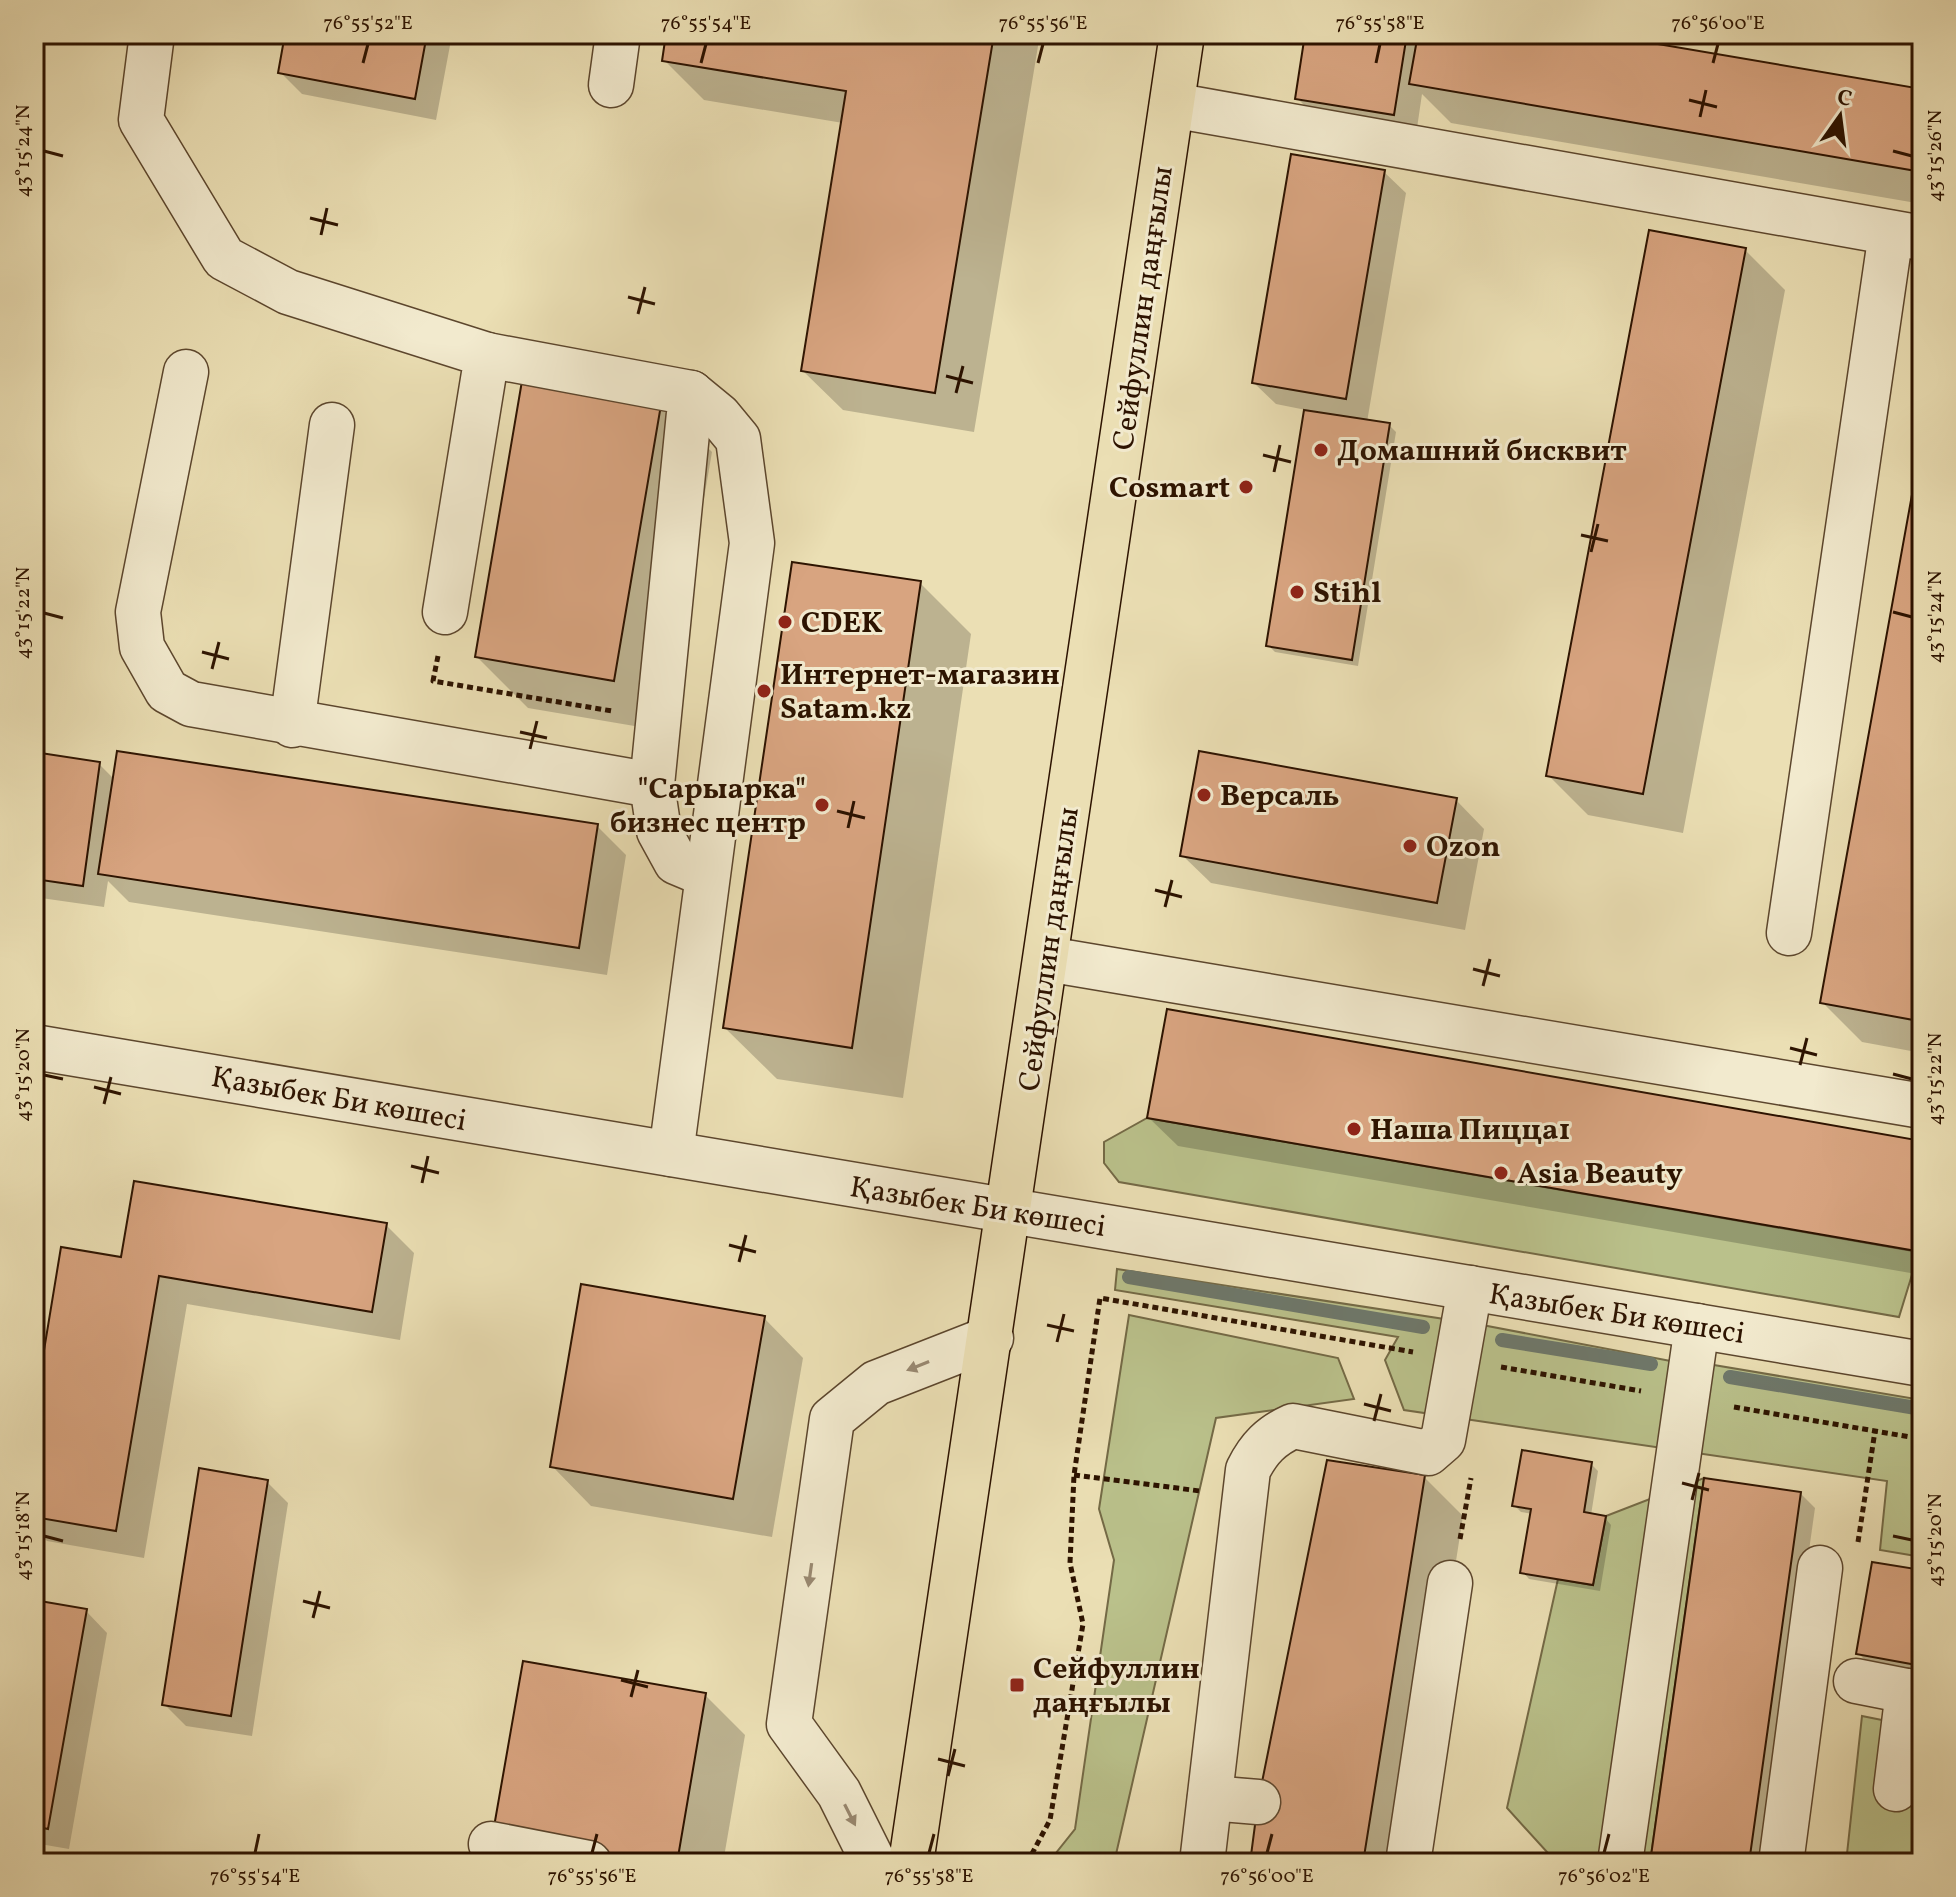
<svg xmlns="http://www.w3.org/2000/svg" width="1956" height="1897" font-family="Vollkorn,serif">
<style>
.green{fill:#bac18b;stroke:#746a46;stroke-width:2}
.shadow{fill:#0003}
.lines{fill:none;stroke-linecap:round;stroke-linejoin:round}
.stream{stroke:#6e786b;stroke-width:14}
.building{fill:#d8a480;stroke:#2d1300;stroke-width:2}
.minor-casing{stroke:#5c462d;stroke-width:47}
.major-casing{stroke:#2d1300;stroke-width:47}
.path{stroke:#2d1300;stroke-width:5;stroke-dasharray:6 4;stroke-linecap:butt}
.minor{stroke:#f2eace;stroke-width:44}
.major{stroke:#ebdfb4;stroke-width:44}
.oneway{fill:#998971}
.ticks{fill:none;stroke:#2d1300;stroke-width:3}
.poi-dot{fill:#8f2418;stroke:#f2eace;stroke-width:3}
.labels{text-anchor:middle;stroke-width:6;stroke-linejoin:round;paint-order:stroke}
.street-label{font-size:30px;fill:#2d1300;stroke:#f2eace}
.poi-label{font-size:30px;font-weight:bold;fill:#2d1300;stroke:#f2eace;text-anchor:start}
.neatline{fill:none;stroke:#2d1300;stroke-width:3}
.ticks-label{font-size:20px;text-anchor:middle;fill:#2d1300}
</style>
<rect width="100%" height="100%" fill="#ebdfb4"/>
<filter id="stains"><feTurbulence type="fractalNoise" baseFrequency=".0025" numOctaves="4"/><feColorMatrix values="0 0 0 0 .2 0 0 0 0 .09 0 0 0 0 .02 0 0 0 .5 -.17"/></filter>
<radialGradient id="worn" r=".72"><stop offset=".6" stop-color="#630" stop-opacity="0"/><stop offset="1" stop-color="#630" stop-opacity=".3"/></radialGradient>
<g class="green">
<path d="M1147,1118L1919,1252L1899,1317L1119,1182L1104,1163V1142Z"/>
<path d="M1117,1269L1477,1324L1681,1363H1702L1922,1400V1557L1880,1550L1887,1481L1404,1410L1385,1360L1398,1337L1115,1290Z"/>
<path d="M1129,1315L1338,1358L1354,1399L1216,1418L1114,1863H1048L1075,1829L1114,1560L1099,1509Z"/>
<path d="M1704,1478L1650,1863H1557L1507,1808L1558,1579L1593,1585L1606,1516Z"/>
<path d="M1862,1716L1922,1728V1863H1846Z"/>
</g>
<g class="shadow">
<path d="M287,34H445L451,40L436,120L302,94L280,72Z"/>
<path d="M668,34H1040L974,432L843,410L803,371L843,123L704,100L664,60Z"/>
<path d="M1307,34H1587L1922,91V204L1451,123L1422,94L1416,135L1319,120L1297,98Z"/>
<path d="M1384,172L1406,193L1367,422L1389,425L1396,432L1358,666L1275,652L1268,645L1306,410L1276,404L1254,383Z"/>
<path d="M1745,250L1785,290L1683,833L1588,815L1548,775Z"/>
<path d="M661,401L712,452L664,731L528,708L477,657Z"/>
<path d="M1922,452V1053L1862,1042L1822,1002Z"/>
<path d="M920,583L971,634L903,1098L777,1079L725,1028Z"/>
<path d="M34,754L99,764L114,779L597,826L626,855L607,975L129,902L108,881L104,907L34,897Z"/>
<path d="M1456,800L1484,829L1465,930L1211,883L1182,855Z"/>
<path d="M1149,1118L1922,1143V1275L1178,1146Z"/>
<path d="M386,1225L414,1253L400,1340L187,1304L144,1558L47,1541L34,1528V1423L123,1260Z"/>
<path d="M764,1318L803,1358L772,1537L591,1506L552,1466Z"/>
<path d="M1591,1464L1598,1471L1591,1515L1605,1518L1611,1525L1600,1591L1529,1579L1523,1572L1533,1514L1521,1512L1514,1505Z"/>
<path d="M1424,1477L1463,1516L1409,1863H1252Z"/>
<path d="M267,1482L288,1503L252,1736L186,1726L164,1704Z"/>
<path d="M1800,1493L1815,1508L1765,1863H1652Z"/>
<path d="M1922,1572V1688L1887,1682L1858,1653Z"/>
<path d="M34,1602L86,1611L107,1633L69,1849L34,1843Z"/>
<path d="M705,1695L745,1735L723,1863H513Z"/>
</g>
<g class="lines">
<g class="stream">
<path d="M1129,1277L1423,1327"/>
<path d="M1502,1340L1651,1364"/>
<path d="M1730,1377L1922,1409"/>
</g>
</g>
<g class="building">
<path d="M285,34H427L415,99L278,73Z"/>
<path d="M666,34H994L935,393L801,371L846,91L662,61Z"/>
<path d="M1305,34H1407L1394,115L1295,99Z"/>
<path d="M1418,34H1599L1922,89V172L1409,84Z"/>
<path d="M1291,154L1385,170L1346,399L1252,383Z"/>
<path d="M1649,230L1746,248L1643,794L1546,776Z"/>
<path d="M523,375L662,399L614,681L475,657Z"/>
<path d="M1304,410L1390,423L1352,660L1266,646Z"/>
<path d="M1921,445L1922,1005L1919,1021L1820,1003Z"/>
<path d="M792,562L921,581L852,1048L723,1028Z"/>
<path d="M117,751L598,824L579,948L98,874Z"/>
<path d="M1199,751L1457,798L1437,903L1180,856Z"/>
<path d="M34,752L100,762L83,886L34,879Z"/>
<path d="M1167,1009L1922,1141V1252L1147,1118Z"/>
<path d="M134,1181L387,1223L372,1312L159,1276L116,1531L34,1517V1411L61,1247L121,1257Z"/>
<path d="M581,1284L765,1316L733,1499L550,1467Z"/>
<path d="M1522,1450L1592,1462L1584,1512L1606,1516L1593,1585L1520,1573L1531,1509L1512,1506Z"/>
<path d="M1327,1460L1425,1475L1363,1863H1250L1258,1802Z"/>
<path d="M199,1468L268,1480L231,1716L162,1705Z"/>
<path d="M1704,1478L1801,1492L1749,1863H1650Z"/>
<path d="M1872,1562L1922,1570V1666L1856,1654Z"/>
<path d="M34,1600L87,1609L48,1829L34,1826Z"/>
<path d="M523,1661L706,1693L677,1863H600L491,1844Z"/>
</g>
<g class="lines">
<defs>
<g id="minor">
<path d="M152,34L141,120L224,258L288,292L487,355L445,612"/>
<path d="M611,85L618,34"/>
<path d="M1172,105L1922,238"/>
<path d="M487,355L691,393L652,785L659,831L676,862L707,875"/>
<path d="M186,372L138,612L142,647L167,691L191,704L652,785"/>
<path d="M292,725L332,425"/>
<path d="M1789,933L1891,233"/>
<path d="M1047,959L1922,1106"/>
<path d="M34,1047L1922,1364"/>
<path d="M671,1154L752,543L738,439L719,416L691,393"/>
<path d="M1856,1681L1922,1694"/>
<path d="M1896,1789L1908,1691"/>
<path d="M1210,1798L1258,1802"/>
<path d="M491,1844L589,1863"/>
<path d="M874,1863L839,1793L789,1724L832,1419L876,1383L991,1338"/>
<path d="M1202,1863L1248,1470C1259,1448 1271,1436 1293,1426L1428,1453L1443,1440L1470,1288"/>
<path d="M1408,1863L1450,1583"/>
<path d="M1620,1863L1697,1326"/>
<path d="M1781,1863L1820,1568"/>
</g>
<path id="major" d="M911,1863L1182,34"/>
</defs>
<use href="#minor" class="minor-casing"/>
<use href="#major" class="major-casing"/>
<g class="path">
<path d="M438,656L433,681L612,711"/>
<path d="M1501,1367L1641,1391"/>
<path d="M1734,1407L1922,1439"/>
<path d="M1074,1475L1200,1491"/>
<path d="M1460,1539L1471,1478"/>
<path d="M1858,1542L1875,1431"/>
<path d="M1027,1863L1050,1820L1083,1624L1070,1563L1074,1475L1100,1298L1413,1352"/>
</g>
<use href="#minor" class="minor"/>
<use href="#major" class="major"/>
</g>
<defs><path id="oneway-solid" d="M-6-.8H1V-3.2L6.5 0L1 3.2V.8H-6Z" transform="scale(2)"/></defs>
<g class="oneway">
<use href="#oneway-solid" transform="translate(918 1366) rotate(158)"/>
<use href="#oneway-solid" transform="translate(810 1575) rotate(98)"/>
<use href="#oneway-solid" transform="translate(850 1815) rotate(63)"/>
</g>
<path class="ticks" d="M363,63L368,44M701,63L706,44M1038,63L1043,44M1376,63L1380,44M1713,63L1718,44M1689,100L1717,107M1700,117L1706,90M44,151L63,156M1893,151L1912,156M310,218L338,225M321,235L327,208M628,297L655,304M638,314L645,287M946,376L973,383M956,393L963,366M1263,455L1291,462M1274,472L1280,445M1581,535L1608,541M1591,552L1598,524M1893,612L1912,617M44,613L63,618M202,652L229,659M212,669L219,642M520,732L547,738M530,749L537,721M837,811L865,818M848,828L854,801M1155,890L1182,897M1165,907L1172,880M1473,969L1500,976M1483,986L1490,959M1790,1048L1817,1055M1800,1065L1807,1038M1893,1074L1912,1079M44,1075L63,1079M94,1087L121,1094M104,1104L111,1077M411,1166L439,1173M422,1183L428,1156M729,1245L756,1252M739,1262L746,1235M1047,1325L1074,1331M1057,1342L1064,1314M1364,1404L1391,1411M1374,1421L1381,1394M1682,1483L1709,1490M1692,1500L1699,1473M44,1536L63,1541M1893,1536L1912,1540M303,1601L330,1608M313,1618L320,1591M621,1680L648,1687M631,1697L638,1670M938,1759L965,1766M948,1776L955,1749M255,1853L259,1834M592,1853L597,1834M929,1853L934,1834M1267,1853L1272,1834M1604,1853L1609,1834"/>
<g class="poi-dot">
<circle cx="1321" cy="450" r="8"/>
<circle cx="1246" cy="487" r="8"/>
<circle cx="1297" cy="592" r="8"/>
<circle cx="785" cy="622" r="8"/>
<circle cx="764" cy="691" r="8"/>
<circle cx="1204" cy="795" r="8"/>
<circle cx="822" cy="805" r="8"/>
<circle cx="1410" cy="846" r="8"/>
<circle cx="1354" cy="1129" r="8"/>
<circle cx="1501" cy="1173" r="8"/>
<rect x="1009" y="1677" width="16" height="16" rx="4"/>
</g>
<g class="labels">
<g class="street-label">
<text transform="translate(1142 308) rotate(-82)" y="10">Сейфуллин даңғылы</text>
<text transform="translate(1048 949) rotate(-82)" y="10">Сейфуллин даңғылы</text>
<text transform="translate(339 1098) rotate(10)" y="10">Қазыбек Би көшесі</text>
<text transform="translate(978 1206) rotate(9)" y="10">Қазыбек Би көшесі</text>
<text transform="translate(1617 1313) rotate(9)" y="10">Қазыбек Би көшесі</text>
</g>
<g class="poi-label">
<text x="1337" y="460">Домашний бисквит</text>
<text x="1230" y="497" text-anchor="end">Cosmart</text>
<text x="1313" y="602">Stihl</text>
<text x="801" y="632">CDEK</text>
<text x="780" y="684">Интернет-магазин<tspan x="780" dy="34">Satam.kz</tspan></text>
<text x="806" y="798" text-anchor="end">"Сарыарка"<tspan x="806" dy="34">бизнес центр</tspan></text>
<text x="1220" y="805">Версаль</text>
<text x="1426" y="856">Ozon</text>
<text x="1370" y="1139">Наша Пицца1</text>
<text x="1517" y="1183">Asia Beauty</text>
<text x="1033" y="1678">Сейфуллин<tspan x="1033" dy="34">даңғылы</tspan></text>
</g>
</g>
<rect width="1956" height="1897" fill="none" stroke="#ebdfb4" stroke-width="88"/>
<g transform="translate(1840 116) rotate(14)" stroke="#f2eace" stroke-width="6" paint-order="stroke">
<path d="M0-6L14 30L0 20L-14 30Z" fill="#2d1300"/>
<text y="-12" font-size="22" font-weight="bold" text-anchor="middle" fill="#2d1300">С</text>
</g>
<rect x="44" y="44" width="1868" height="1809" class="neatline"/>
<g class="ticks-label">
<text x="368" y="29">76°55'52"E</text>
<text x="706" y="29">76°55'54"E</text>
<text x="1043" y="29">76°55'56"E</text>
<text x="1380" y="29">76°55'58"E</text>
<text x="1718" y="29">76°56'00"E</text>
<text transform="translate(22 151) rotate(-90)" y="7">43°15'24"N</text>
<text transform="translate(1934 156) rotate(-90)" y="7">43°15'26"N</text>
<text transform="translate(22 613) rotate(-90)" y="7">43°15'22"N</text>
<text transform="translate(1934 617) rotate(-90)" y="7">43°15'24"N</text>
<text transform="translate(22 1075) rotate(-90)" y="7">43°15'20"N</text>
<text transform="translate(1934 1079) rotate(-90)" y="7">43°15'22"N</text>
<text transform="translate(22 1536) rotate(-90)" y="7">43°15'18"N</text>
<text transform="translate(1934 1540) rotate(-90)" y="7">43°15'20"N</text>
<text x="255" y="1882">76°55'54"E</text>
<text x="592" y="1882">76°55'56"E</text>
<text x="929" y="1882">76°55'58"E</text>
<text x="1267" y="1882">76°56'00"E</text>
<text x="1604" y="1882">76°56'02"E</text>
</g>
<rect width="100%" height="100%" filter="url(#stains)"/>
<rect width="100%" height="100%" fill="url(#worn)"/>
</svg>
